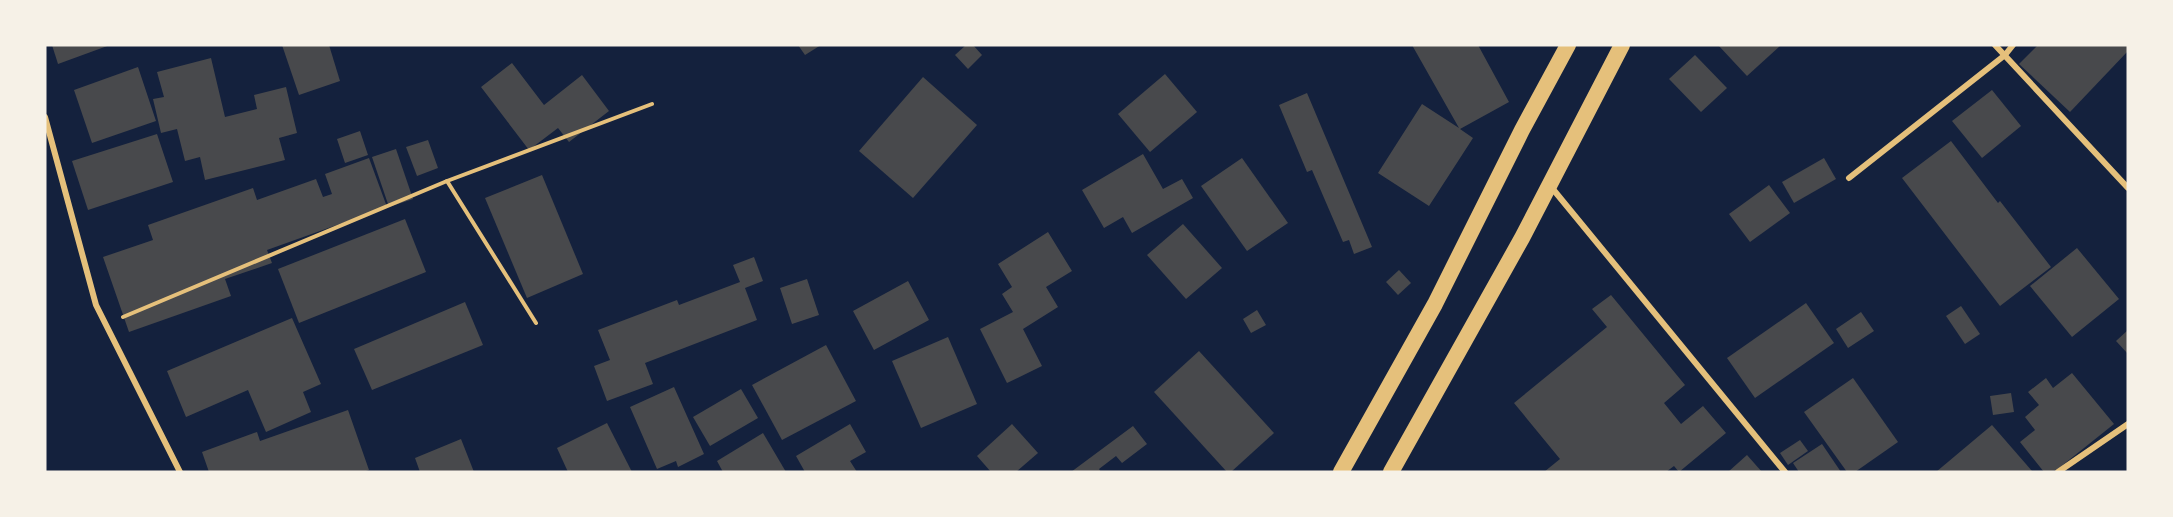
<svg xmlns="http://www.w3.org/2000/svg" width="2173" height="517" font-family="Overpass,sans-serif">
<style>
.building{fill:#48494c}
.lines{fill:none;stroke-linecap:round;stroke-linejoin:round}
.path{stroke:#e5c07b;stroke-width:4}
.minor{stroke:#e5c07b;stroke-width:6}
.trunk{stroke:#e5c07b;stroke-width:16}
</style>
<rect width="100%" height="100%" fill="#14213d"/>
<g class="building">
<path d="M52,45H110L58,64Z"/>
<path d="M282,45H329L340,81L299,95Z"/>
<path d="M798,45H821L805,55Z"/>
<path d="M966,45H973L982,55L968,69L955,55Z"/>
<path d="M1412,45H1478L1509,102L1460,129L1473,138L1429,206L1378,173L1422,104L1459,128Z"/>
<path d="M1718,45H1781L1747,76Z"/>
<path d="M2038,45H2128V51L2070,112L2019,64Z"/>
<path d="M1695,55L1727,88L1701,112L1669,79Z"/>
<path d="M211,58L225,117L257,109L254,95L286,87L297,133L279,138L285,160L205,180L200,157L185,161L177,129L161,133L153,99L164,97L157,72Z"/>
<path d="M512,63L544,105L582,75L609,111L569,142L558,128L529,150L481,87Z"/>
<path d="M138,67L156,121L92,143L74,90Z"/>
<path d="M1165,74L1197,112L1150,152L1118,114Z"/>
<path d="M923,77L977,125L913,198L859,151Z"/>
<path d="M1992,90L2021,126L1982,158L1952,121Z"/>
<path d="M1307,93L1372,247L1354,254L1349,240L1343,242L1312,170L1307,172L1279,105Z"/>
<path d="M360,131L368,155L345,163L337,139Z"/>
<path d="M157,134L173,182L88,210L72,161Z"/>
<path d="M428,140L438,168L417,176L406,147Z"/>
<path d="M1951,141L1998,203L2000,201L2051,267L2000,306L1902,178Z"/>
<path d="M396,149L413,199L389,207L372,157Z"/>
<path d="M1143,154L1163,189L1182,179L1193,198L1132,233L1123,217L1104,228L1082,190Z"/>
<path d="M369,158L387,207L267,250L272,263L225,279L231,296L129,332L103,257L153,240L148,225L253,188L257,200L316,179L323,197L332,194L325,174Z"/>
<path d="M1242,158L1288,223L1247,251L1201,186Z"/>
<path d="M1824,158L1836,179L1794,203L1782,182Z"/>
<path d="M542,175L583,274L527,298L485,198Z"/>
<path d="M1769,185L1790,213L1750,242L1729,214Z"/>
<path d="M405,219L426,272L299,323L278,269Z"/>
<path d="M1183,224L1222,268L1186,299L1147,255Z"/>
<path d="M1048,232L1072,271L1046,287L1058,307L1023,329L1042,366L1007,383L980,329L1013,312L1002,294L1012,287L998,264Z"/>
<path d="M2077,248L2119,299L2072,337L2030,286Z"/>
<path d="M754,257L763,281L745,288L757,320L645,363L653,384L607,401L594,366L610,360L598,330L677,300L679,305L740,282L733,265Z"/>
<path d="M1399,270L1411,283L1398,295L1386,282Z"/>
<path d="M807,279L819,315L792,324L780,288Z"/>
<path d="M908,281L929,320L874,350L853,311Z"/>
<path d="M1611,295L1685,385L1664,403L1681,424L1703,406L1726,433L1679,472L1674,466L1666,472H1544L1560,459L1514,403L1607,327L1592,309Z"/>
<path d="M465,302L483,345L372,390L354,349Z"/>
<path d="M1806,303L1834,343L1755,398L1727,358Z"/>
<path d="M1961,306L1980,334L1965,344L1946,316Z"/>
<path d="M1257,310L1266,325L1251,333L1243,319Z"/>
<path d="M1861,312L1874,331L1848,348L1836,329Z"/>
<path d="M292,318L321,384L303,392L311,412L266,432L248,390L186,417L167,371Z"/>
<path d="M2128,330V354L2116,341Z"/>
<path d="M948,337L977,404L921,428L892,361Z"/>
<path d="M826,345L856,401L782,440L752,385Z"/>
<path d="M1199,351L1274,433L1231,472H1227L1154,392Z"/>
<path d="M2072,373L2114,424L2054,472H2044L2020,442L2035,430L2025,417L2039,405L2028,392L2046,378L2053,388Z"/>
<path d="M1853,378L1898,442L1855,472H1847L1804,412Z"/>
<path d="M674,387L704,454L678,467L676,461L657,469L630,407Z"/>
<path d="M741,389L758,418L710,446L693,417Z"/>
<path d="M2011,393L2014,412L1993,415L1990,396Z"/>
<path d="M348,410L369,470L363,472H209L202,452L257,432L260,441Z"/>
<path d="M607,423L632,472H568L557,448Z"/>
<path d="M850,424L866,452L850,461L857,472H805L796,456Z"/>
<path d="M1012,424L1038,453L1016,472H991L977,456Z"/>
<path d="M1992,425L2032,471L2031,472H1936Z"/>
<path d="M1133,426L1147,444L1122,463L1116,456L1099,469L1101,472H1071Z"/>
<path d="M763,433L786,472H723L717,461Z"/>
<path d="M461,439L474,472H420L415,458Z"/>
<path d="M1800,440L1808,451L1788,465L1780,453Z"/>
<path d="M1822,444L1841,472H1799L1793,463Z"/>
<path d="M1747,455L1762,472H1728Z"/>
</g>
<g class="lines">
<g class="path">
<path d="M123,317L447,181"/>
<path d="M536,323L447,181L652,104"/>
</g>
<g class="minor">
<path d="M1995,45L2128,188"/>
<path d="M45,117L96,305L180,472"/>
<path d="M1849,178L2005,55L2013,45"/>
<path d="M1552,188L1785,472"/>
<path d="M2058,472L2128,424"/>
</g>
<g class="trunk">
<path d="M1341,472L1435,304L1522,130L1568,45"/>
<path d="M1391,472L1522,238L1622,45"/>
</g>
</g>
<rect width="2173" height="517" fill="none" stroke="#f6f1e7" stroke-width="93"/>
</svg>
